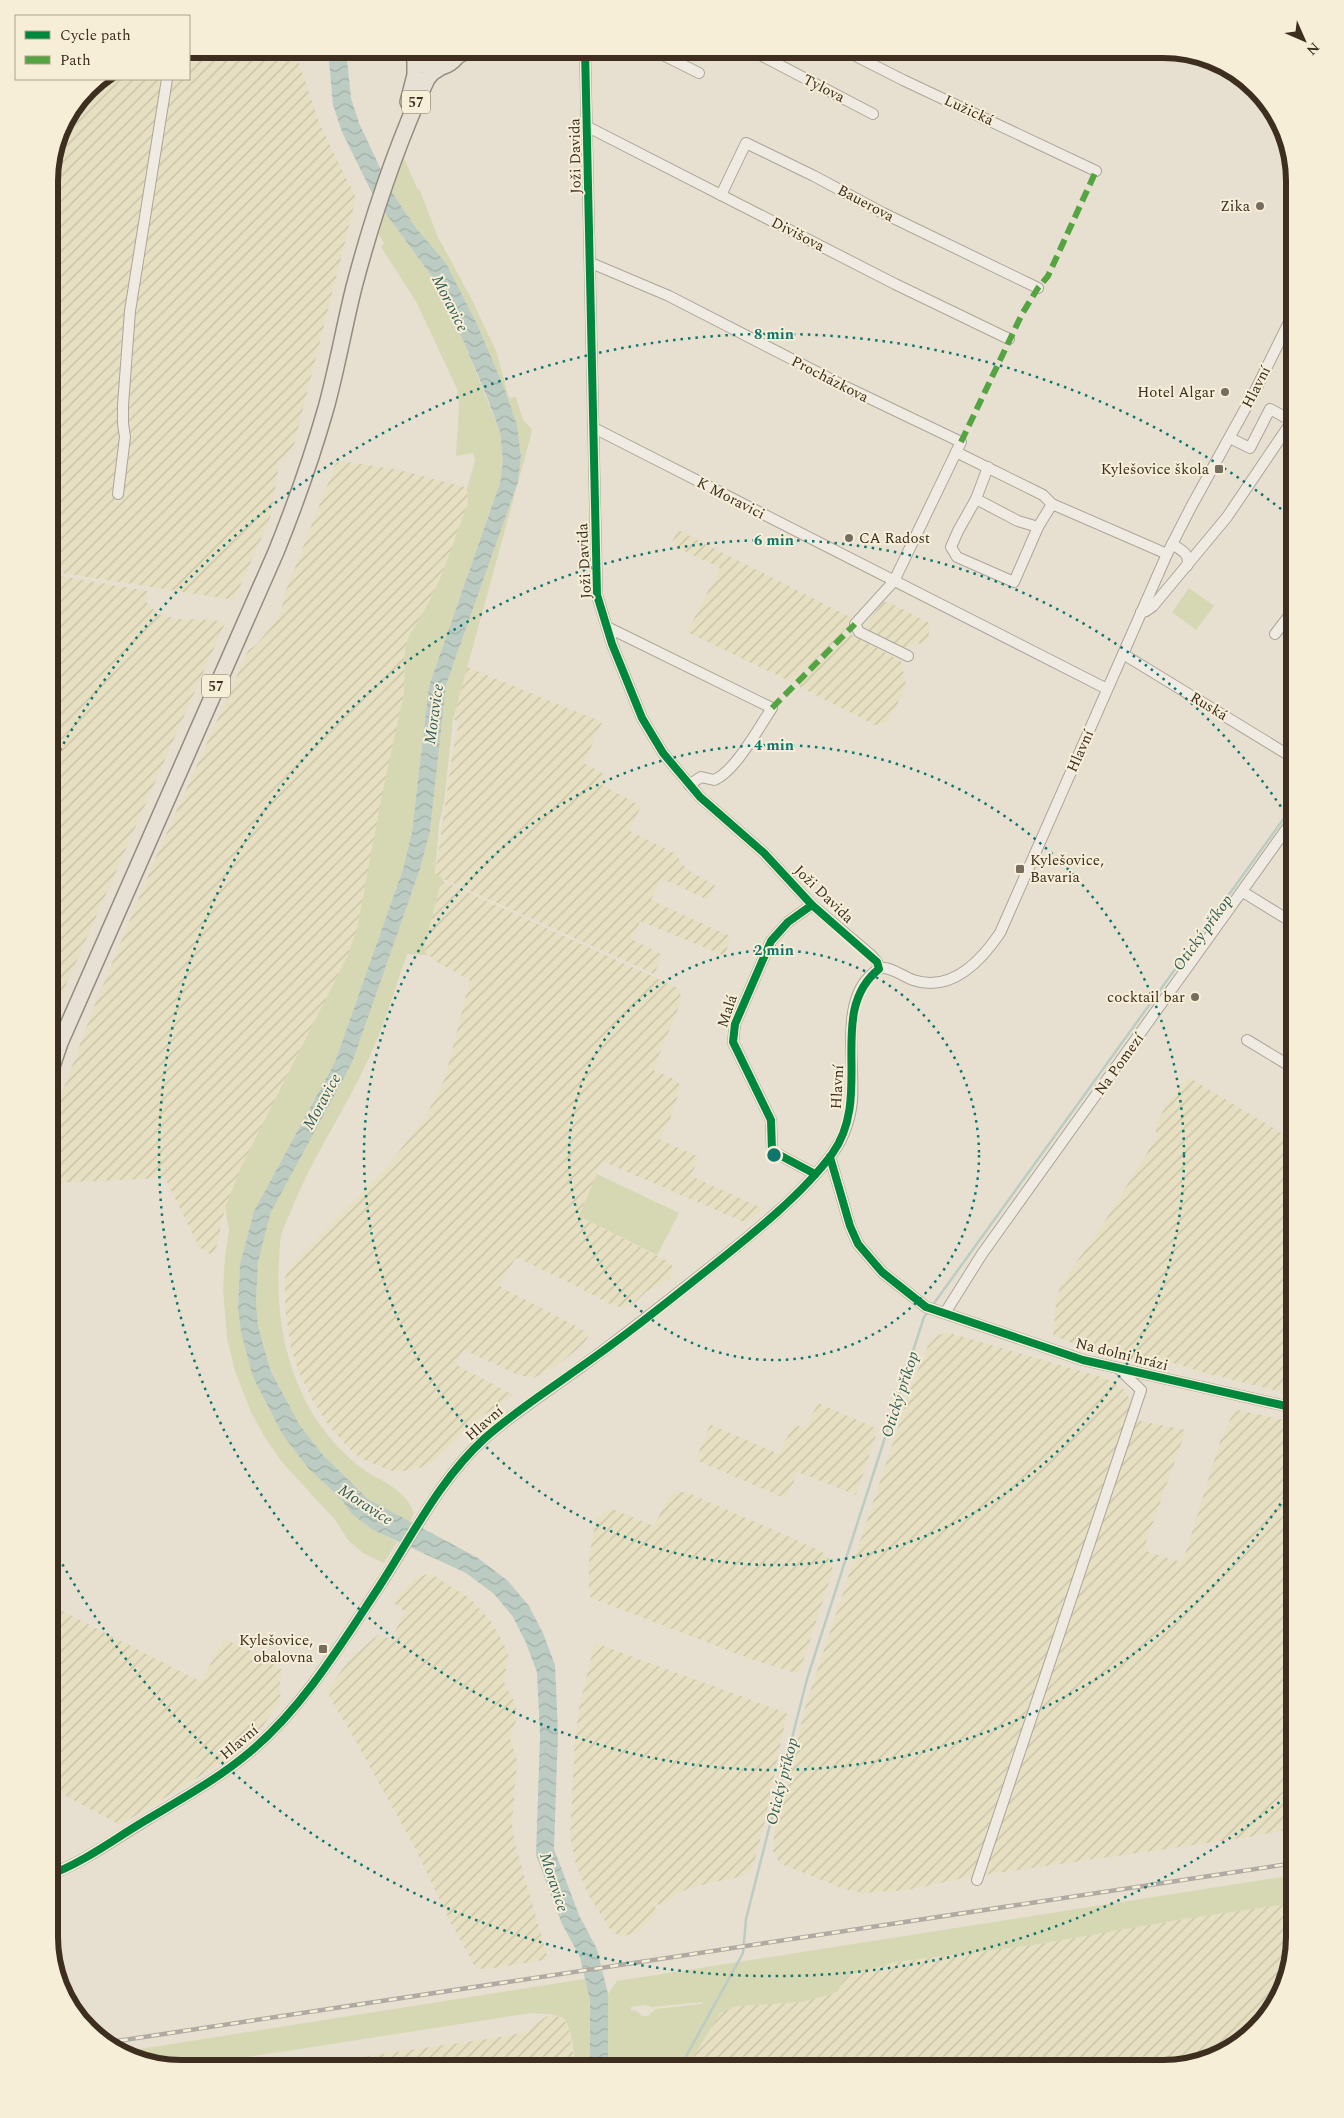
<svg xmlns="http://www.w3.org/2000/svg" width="1344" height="2118" font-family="Spectral,serif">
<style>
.farmland{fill:url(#farmland-furrows)}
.grass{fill:#d6d7b3;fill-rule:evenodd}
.water{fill:url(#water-waves)}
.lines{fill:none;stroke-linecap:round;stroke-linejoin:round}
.stream{stroke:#bcccc2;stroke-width:2.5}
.street-casing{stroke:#ada599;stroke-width:12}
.secondary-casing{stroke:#9c958a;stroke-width:16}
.primary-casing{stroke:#928b80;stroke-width:18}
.street{stroke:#efebe3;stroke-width:10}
.secondary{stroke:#efebe3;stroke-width:14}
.primary{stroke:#e6e1d4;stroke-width:15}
.rail-casing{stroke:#afaaa2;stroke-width:4.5}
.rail{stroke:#f7eed8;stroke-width:2.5;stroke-dasharray:8;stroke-linecap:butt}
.quiet{stroke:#54a441;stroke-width:6;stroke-dasharray:12 6;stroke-linecap:butt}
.cycleway-casing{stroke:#f7eed8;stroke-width:11}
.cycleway{stroke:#00873e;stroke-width:8}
.ring{fill:none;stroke:#0f766e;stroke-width:2.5;stroke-dasharray:2.5 5}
.poi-dot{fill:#786c5e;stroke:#f7eed8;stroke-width:2}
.labels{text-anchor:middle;stroke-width:4;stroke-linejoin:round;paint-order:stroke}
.shield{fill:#f7eed8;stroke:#756857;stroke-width:1}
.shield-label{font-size:14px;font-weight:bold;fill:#3d2e20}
.street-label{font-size:15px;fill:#3d2e20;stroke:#f7eed8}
.poi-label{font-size:15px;fill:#3d2e20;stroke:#f7eed8;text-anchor:end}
.water-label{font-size:16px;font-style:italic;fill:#2f5d5a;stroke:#f7eed8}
.rim{fill:none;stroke:#3d2e20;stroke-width:6}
.centre{fill:#0f766e;stroke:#f7eed8;stroke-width:2.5}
.ring-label{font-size:15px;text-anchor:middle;font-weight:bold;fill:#0f766e;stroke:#f7eed8;stroke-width:4;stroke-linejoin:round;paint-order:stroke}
</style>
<defs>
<pattern id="farmland-furrows" width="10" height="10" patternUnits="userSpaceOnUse" patternTransform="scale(1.25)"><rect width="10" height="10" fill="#e6dfc2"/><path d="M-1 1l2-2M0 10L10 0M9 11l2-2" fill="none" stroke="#c6c0a6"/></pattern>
<pattern id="water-waves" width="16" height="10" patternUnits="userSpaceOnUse" patternTransform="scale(1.25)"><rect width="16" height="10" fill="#bcccc2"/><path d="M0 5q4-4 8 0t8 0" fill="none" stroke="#a2b0a6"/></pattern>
</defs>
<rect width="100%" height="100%" fill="#e7e0d1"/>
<g class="farmland">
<path d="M189,54L211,59L297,57L320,125L356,198L294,445L279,463L271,516L234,600L49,571V172L62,122L88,87L100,79H189Z"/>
<path d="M342,461L399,470L458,485L467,488L468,503L442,574L428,604L409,636L405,650L404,693L357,929L348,955L241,1167L225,1208L215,1253L210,1254L199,1247L165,1178L49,1183V1128L94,1007L156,857L248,651L258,643L280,615L285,593L336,463Z"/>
<path d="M678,530L848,616L851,618L852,622L832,644L791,682L687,632L720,568L678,548L672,542Z"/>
<path d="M49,574L148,591L146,602L158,614L179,619L214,620L225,623L49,1024Z"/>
<path d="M883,602H889L929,623V634L925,642L923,644L914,643L910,647L904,648L868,630L866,627L867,623Z"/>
<path d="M850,634L901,661L906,685L889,722L884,724L875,725L800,687V683L813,670Z"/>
<path d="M467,667L602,722L584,763L606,775L602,785L641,806L630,831L676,854L681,863L691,872L715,885L708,900L661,878L651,900L730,936L725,956L640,921L633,940L663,955L654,974L435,875L453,750L459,722L453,719Z"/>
<path d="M443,881L678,988L682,999L653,1070L676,1080L681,1086L669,1122L659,1139L699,1157L691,1176L764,1209L746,1223L602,1161L579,1216L667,1261L672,1265L673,1271L670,1279L647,1291L631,1306L623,1308L612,1305L574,1285L518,1258L515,1259L500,1285L501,1287L580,1328L585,1332L588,1337L584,1343L563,1361L534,1378L518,1375L464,1350L456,1363L458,1366L514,1395L473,1422L435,1460L423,1467L404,1471H391L360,1458L347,1446L330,1427L313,1401L299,1372L291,1348L285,1309V1281L286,1274L294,1262L387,1167L425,1118L445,1078L470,980L435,961L425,951L431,919L440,885Z"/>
<path d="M1188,1077L1295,1141V1395L1205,1373L1164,1360L1124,1358L1081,1347L1053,1335L1056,1304L1060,1286L1103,1224L1157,1137L1155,1126L1167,1104Z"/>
<path d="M946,1332L1105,1378L1121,1387L1127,1394L1130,1400L1129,1410L973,1876L907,1890L862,1893L844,1889L779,1863L773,1851L774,1832L806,1704L913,1382L928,1346L937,1336Z"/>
<path d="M818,1403L878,1429L856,1495L798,1472L786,1499L696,1460L710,1424L779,1454L794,1424L805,1429Z"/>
<path d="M1238,1410L1295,1422V1828L1250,1837L982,1875L1136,1420L1186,1430L1145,1545L1148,1552L1181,1562L1184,1558L1220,1442L1233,1413Z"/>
<path d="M680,1492H686L797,1540L822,1552L830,1559L833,1570L799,1674L756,1661L591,1598L589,1590V1558L596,1518L606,1511L615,1510L654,1526L667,1500L672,1494Z"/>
<path d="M428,1574L433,1575L471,1599L492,1623L506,1648L508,1655L504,1682L516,1705L517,1717L510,1739L517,1761L512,1824L515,1844L547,1955L543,1960L495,1968L480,1969L475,1967L451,1923L415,1848L354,1738L330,1698L328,1688L352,1657L378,1635L391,1639L405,1612L394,1603L395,1600L414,1578Z"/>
<path d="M49,1604L201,1682L224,1639L255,1653L282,1670L279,1690L281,1697L278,1706L261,1728L225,1761L120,1825L49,1787Z"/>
<path d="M595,1643L787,1713L764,1825L755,1859L749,1873L738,1877L692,1887L676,1894L665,1903L655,1905L656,1913L638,1932L621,1937L611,1931L588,1894L576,1865L570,1835L575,1738L580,1703Z"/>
<path d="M1295,1903V1938L1277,2004L1222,2056L1164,2069H686L720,2013L737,2006L802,2002L832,1994L838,1990L843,1980L852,1974L896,1962L1033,1945L1177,1920Z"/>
<path d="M547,2016H557L563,2019L568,2025L576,2069H278L507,2036L525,2032Z"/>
</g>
<g class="grass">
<path d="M416,49H452C442,65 426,62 416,49Z"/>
<path d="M403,156L418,190H420L437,235L472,300L496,351L509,398L516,397L523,420L532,429L531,435L453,719L444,802L439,824L435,874L441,877L443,881L440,885L425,944V951L428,955L407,954C395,989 384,1026 368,1060C345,1110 313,1156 292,1208C289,1217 283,1227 281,1236C279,1244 280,1254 279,1262C276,1311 284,1358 306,1402C317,1424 336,1447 355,1463C377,1482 403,1484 414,1513L410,1522L368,1499L323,1455L299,1424L270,1368L258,1326L256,1303L258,1262L271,1212L352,1063L420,869L430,831L446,685L518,482L521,458L517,425L477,324L446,263L416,228L391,191Z"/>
<path d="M385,213L430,274L460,333L500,432L503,461L500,483L429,686L412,832L403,869L335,1062L254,1211L240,1264L238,1308L241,1332L308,1468L341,1499L352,1513L373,1530L397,1542L384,1563L363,1553L348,1540L336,1521L281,1461L264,1436L251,1412L235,1371L227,1338L223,1289L225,1257L229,1230L225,1208L241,1167L348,955L357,929L382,795L404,693L405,650L409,636L428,604L442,574L468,503L467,488L475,461L473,453L456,456L459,405L457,389L417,303L381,247L384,243L377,232Z"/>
<path d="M1189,588L1214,606L1196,630L1172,612Z"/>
<path d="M597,1174L679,1213L657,1255L579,1216Z"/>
<path d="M1295,1875V1903L1177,1920L1033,1945L896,1962L852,1974L843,1980L838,1991L832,1994L802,2002L737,2006L720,2013L686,2069H608V1994L617,1981ZM703,2002L702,2004L656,2009L648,2016H642L637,2011L631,2010V2007L645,2005L652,2007Z"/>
<path d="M585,1979L590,1999V2069H576C574,2058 572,2025 563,2018C555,2013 540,2014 531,2013L171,2069L121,2052Z"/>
</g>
<path class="water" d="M328,49H346L351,98L359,123L391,191L416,228L446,263L477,324L504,388L517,425L521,457L518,482L446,685L430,831L420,869L352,1063L271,1212L258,1262L256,1303L258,1326L270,1369L299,1424L323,1455L368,1499L478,1558L508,1581L529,1606L543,1633L555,1665L558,1732L554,1849L579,1915L597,1949L608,1994V2069H590V2000L585,1979L580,1957L562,1924L536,1855L540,1736L537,1672L526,1643L513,1617L494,1594L466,1573L373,1530L351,1513L341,1499L308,1468L283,1435L253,1377L241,1332L238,1308L240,1264L254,1211L335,1062L403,869L412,832L429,686L500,483L503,461L500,432L487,397L460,333L430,274L375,199L342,132L333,105Z"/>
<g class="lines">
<g class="stream">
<path d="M932,1306L1295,803"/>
<path d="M679,2069L743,1953L746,1919L807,1679L924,1317L929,1311"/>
</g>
<defs>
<g id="street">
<path d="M585,49L597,595L612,644L642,718L663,753L700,797L764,853L812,905L871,955L877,962L879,969"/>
<path d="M657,49L661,54L699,73"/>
<path d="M749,49L873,114"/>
<path d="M842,49L903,80L1096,171"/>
<path d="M588,127L895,284L1009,339"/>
<path d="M721,195L746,143L814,176L883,213L1038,288"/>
<path d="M591,263L669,296L844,386L961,442L894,581L855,624L859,632L908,656"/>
<path d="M594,428L1107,689"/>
<path d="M956,452L1043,495L1052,504"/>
<path d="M988,467L976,499L1018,521L1038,527"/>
<path d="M118,494L125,437L123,424V405L130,311L167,79"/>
<path d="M976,499L958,531L951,547L957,557L1014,582L1038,527L1052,504L1167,554"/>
<path d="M1172,544C1181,550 1191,554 1187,566"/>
<path d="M1141,612L1146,611L1153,606L1227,517L1292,421L1270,409L1250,448L1230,438"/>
<path d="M607,627L772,708C759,727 735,772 714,780L701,777L689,785"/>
<path d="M1275,634L1295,608"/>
<path d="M1123,654L1295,759"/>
<path d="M1243,892L1295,924"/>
<path d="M812,905L788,922L771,941L735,1024L733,1042L771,1120L772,1151L815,1174"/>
<path d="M1247,1040L1295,1069"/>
<path d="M830,1157L850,1226L858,1244L882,1272L926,1307L1083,1360L1295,1408"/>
<path d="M945,1313L982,1254L1295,817"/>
<path d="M49,1875C82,1863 112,1841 142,1823C178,1800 217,1780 250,1752C302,1708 340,1646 377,1590C411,1539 439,1480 484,1439C511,1415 541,1396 570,1375C619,1340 665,1303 712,1266C751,1235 803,1194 832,1154C843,1139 850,1120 852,1101C855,1065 841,1005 869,977C871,975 878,969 880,968C890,966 904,977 913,980C951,993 981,961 1000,933L1167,554L1191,507L1255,391L1295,310"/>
<path d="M977,1880L1141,1390L1119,1369"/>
</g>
<g id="secondary">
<path d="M200,49L244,52L343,49"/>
<path d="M394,49L410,52"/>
<path d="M458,56L475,49"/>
</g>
<g id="primary">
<path d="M409,49C419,73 451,74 461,49"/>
<path d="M408,102L415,75V59"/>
<path d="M49,1075L60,1043L276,552C295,505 312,457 326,408C337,368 344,327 354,287C373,215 396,146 427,79L432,73L441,67"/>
</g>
</defs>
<use href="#street" class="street-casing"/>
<use href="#secondary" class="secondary-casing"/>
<use href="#primary" class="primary-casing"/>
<use href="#street" class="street"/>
<use href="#secondary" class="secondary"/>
<use href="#primary" class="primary"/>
<defs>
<path id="rail" d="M104,2043L1295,1863"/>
</defs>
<use href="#rail" class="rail-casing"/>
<use href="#rail" class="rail"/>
<g class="quiet">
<path d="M961,442L1022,314L1038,288L1048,276L1096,171"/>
<path d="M772,708L855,624"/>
</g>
<defs>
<g id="cycleway">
<path d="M200,49L244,52L343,49"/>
<path d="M812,905L788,922L771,941L735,1024L733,1042L771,1120L772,1151L815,1174"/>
<path d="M830,1157L850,1226L858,1244L882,1272L926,1307L1083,1360L1295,1408"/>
<path d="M49,1875C80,1864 110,1842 138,1825C176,1802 217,1780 251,1751C303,1707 340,1646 377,1590C411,1538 439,1480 485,1438C512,1414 543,1394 572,1373C620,1340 665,1304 710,1268C750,1236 802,1195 832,1154C875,1095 825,1012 879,969L877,962L812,905L764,853L700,797L663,753L642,718L612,644L597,595L585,49"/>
</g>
</defs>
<use href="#cycleway" class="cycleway-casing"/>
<use href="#cycleway" class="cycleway"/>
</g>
<g class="ring">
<circle cx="774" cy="1155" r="205"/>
<circle cx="774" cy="1155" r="410"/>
<path d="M1293 1485A615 615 0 1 1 1293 825"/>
<path d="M1291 1793A821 821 0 0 1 49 1540M49 770A821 821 0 0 1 1291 517"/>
</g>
<g class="poi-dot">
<circle cx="1260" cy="206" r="5"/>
<circle cx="1225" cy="392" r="5"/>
<rect x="1214" y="464" width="10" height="10" rx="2.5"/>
<circle cx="849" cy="538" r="5"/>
<rect x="1015" y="864" width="10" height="10" rx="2.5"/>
<circle cx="1195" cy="997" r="5"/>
<rect x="318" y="1644" width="10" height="10" rx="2.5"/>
</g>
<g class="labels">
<g class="shield">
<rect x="402" y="90.5" width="28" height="23" rx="4"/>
<rect x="202" y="674.5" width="28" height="23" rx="4"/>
</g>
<g class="shield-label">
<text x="416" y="107">57</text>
<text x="216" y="691">57</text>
</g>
<g class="street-label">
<text transform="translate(824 88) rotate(27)" y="5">Tylova</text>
<text transform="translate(969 110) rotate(25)" y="5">Lužická</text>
<text transform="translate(575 156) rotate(-91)" y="5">Joži Davida</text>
<text transform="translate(866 203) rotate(28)" y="5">Bauerova</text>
<text transform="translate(798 234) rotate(27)" y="5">Divišova</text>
<text transform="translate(830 379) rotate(27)" y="5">Procházkova</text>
<text transform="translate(1256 387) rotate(-63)" y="5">Hlavní</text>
<text transform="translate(731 498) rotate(27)" y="5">K Moravici</text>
<text transform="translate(584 561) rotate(-93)" y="5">Joži Davida</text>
<text transform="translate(1209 706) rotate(31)" y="5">Ruská</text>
<text transform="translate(1080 751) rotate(-66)" y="5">Hlavní</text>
<text transform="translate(824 894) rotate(44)" y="5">Joži Davida</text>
<text transform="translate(727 1011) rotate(-72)" y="5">Malá</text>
<text transform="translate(1119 1064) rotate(-54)" y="5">Na Pomezí</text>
<text transform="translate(837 1087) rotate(-87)" y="5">Hlavní</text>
<text transform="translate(1122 1354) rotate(14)" y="5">Na dolni hrázi</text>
<text transform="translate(484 1423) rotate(-41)" y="5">Hlavní</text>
<text transform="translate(239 1742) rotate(-40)" y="5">Hlavní</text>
</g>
<g class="poi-label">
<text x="1250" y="211">Zika</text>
<text x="1215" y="397">Hotel Algar</text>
<text x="1209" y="474">Kylešovice škola</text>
<text x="859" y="543" text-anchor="start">CA Radost</text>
<text x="1030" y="865" text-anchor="start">Kylešovice,<tspan x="1030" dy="17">Bavaria</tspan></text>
<text x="1185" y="1002">cocktail bar</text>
<text x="313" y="1645">Kylešovice,<tspan x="313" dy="17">obalovna</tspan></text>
</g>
<g class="water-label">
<text transform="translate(451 303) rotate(63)" y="6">Moravice</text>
<text transform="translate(433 714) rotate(-82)" y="6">Moravice</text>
<text transform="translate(1202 932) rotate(-54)" y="6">Otický příkop</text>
<text transform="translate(321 1101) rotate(-61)" y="6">Moravice</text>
<text transform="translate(899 1394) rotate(-72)" y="6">Otický příkop</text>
<text transform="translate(366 1504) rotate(33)" y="6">Moravice</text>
<text transform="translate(781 1781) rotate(-76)" y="6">Otický příkop</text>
<text transform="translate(555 1882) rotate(72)" y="6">Moravice</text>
</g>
</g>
<path d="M0 0H1344V2118H0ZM181 58H1163A123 123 0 0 1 1286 181V1937A123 123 0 0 1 1163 2060H181A123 123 0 0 1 58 1937V181A123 123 0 0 1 181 58Z" fill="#f7eed8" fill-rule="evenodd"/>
<path class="rim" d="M181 58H1163A123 123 0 0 1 1286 181V1937A123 123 0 0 1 1163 2060H181A123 123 0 0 1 58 1937V181A123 123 0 0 1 181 58Z"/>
<circle cx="774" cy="1155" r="8" class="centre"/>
<g class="ring-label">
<text x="774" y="339">8 min</text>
<text x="774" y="545">6 min</text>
<text x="774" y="750">4 min</text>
<text x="774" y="955">2 min</text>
</g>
<rect x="15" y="15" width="175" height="65" fill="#f7eed8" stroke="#ada18e"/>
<rect x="25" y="31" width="25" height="8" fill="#00873e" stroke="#ada18e"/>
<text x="60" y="40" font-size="15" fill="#3d2e20">Cycle path</text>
<rect x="25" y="56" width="25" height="8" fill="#54a441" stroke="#ada18e"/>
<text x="60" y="65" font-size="15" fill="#3d2e20">Path</text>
<g transform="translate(1304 40) rotate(135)" stroke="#f7eed8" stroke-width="4" paint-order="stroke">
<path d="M0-4L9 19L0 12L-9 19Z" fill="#3d2e20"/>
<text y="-8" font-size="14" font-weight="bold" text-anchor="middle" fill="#3d2e20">N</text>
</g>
</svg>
